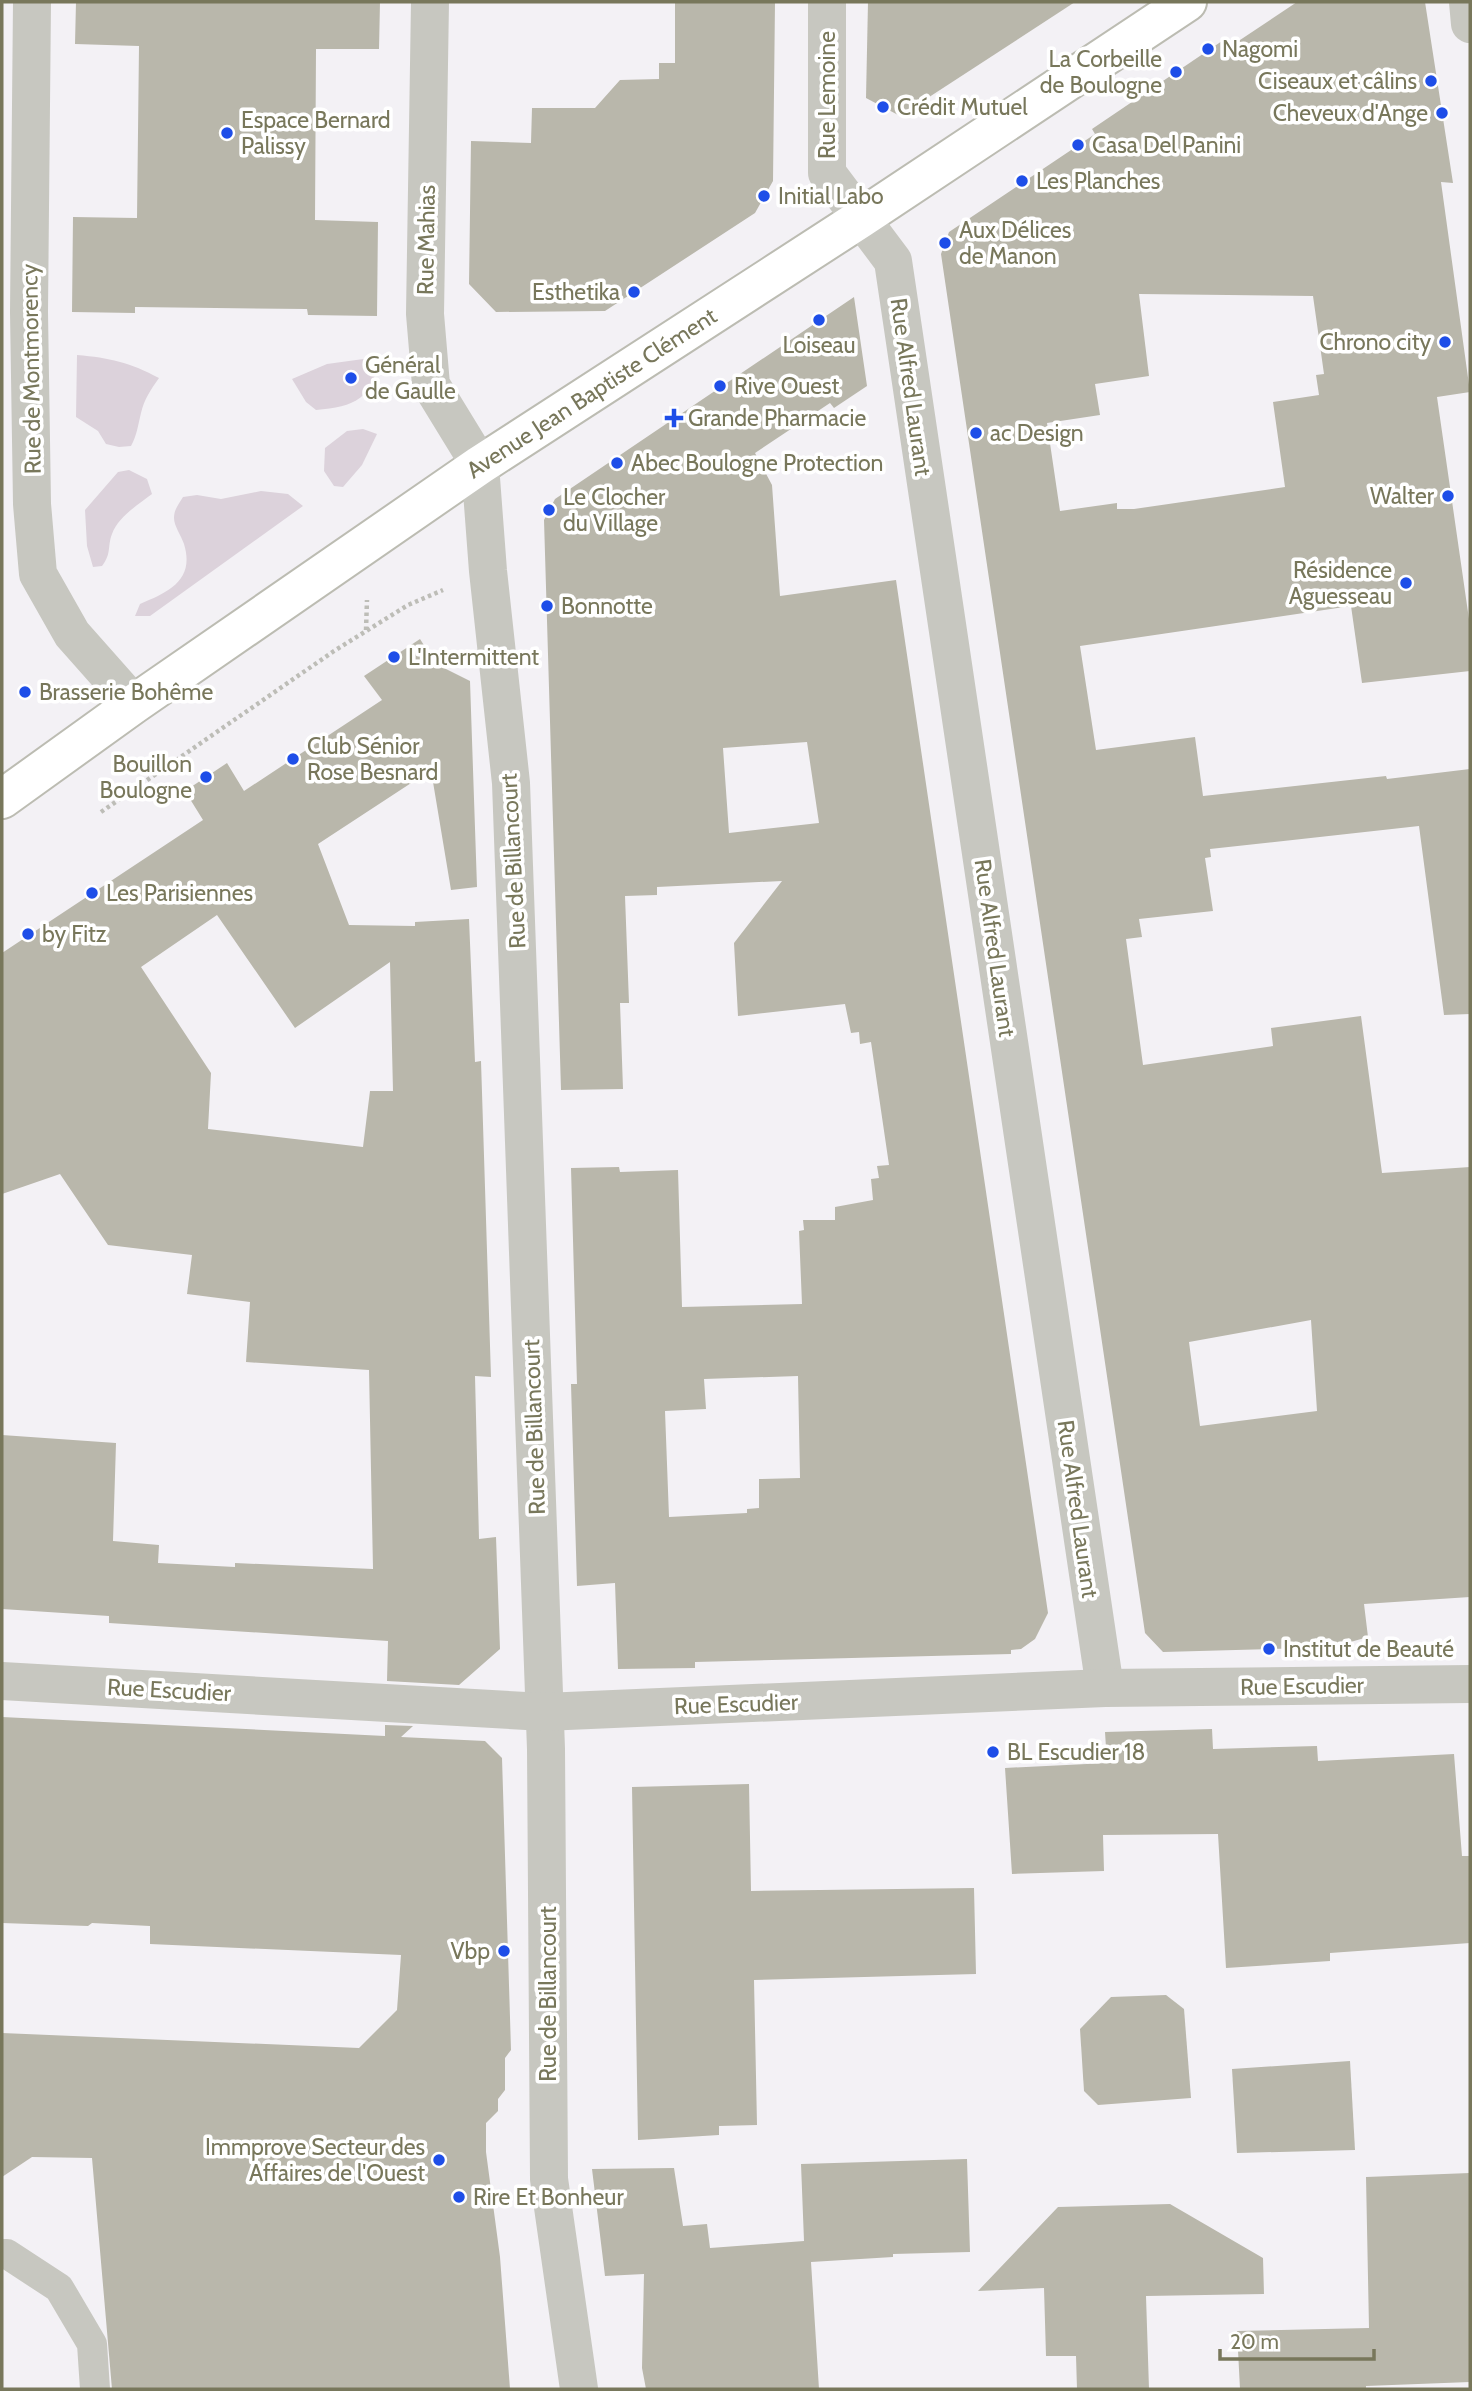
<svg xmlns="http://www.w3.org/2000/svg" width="1472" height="2391" font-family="Cabin,sans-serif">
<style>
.green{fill:#dcd2db}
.building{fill:#b9b7ab;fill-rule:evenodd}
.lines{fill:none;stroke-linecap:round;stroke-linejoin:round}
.secondary-casing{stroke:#bcbcb2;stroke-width:42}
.path{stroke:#bdbdb7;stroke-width:4.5;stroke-dasharray:3.5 3.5;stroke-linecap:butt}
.service{stroke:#c7c7c0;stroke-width:30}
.minor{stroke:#c7c7c0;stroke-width:38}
.secondary{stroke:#fff;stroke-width:38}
.poi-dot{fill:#1e4ee8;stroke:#fff;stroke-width:2.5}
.labels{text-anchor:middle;stroke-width:7;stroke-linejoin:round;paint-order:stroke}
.poi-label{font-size:23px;fill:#78775b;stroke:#fff;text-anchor:start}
.street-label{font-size:23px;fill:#78775b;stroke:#fff}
</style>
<rect width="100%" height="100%" fill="#f3f1f5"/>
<g class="green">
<path d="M77,355C110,358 129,362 159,378C151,389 144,400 141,413C138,425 137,435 131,446L119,447L106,444L98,431L76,417Z"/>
<path d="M378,357C375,398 354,407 316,410L306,402L292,379L327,364Z"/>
<path d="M363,429L377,434L362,465L343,487L334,486L324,471L325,448L347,431Z"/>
<path d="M129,470L147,479L152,494C139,504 118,517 112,534C107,547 112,553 102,566L93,567L87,546L85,510L118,472Z"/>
<path d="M261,491L288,494L303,506L150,616H135L140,604C169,592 195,580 184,544C181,535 174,526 174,518C174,509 179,504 183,497L197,495L221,499Z"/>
</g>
<g class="building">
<path d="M76,2H380L379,49H316L315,220L378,222L377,316L308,315L307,309L135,307V313L72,312L73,217L137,218L139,46L75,44Z"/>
<path d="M675,2H775L773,181L755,213L605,311L496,312L469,284L471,141L531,143L532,108H595L620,80L659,79V63H675Z"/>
<path d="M868,2H1075L900,116L866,98Z"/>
<path d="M1297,2H1425L1453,183L1441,182L1470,392L1437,397L1470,626V671L1362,683L1351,606L1080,646L1096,750L1195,737L1203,796L1386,776L1387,779L1470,769V1014L1444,1015L1419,826L1210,849L1211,857L1205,858L1213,911L1139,919L1142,937L1126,939L1143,1065L1273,1046L1271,1028L1361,1016L1382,1173L1470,1167V1597L1364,1604L1368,1637L1340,1645L1330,1639L1311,1648L1163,1652L1145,1633L941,254L949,232L1095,134L1092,129L1225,39L1231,46ZM1139,294L1313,296L1324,374L1316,375L1319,395L1273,402L1285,487L1134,509H1117V503L1060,511L1047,423L1100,415L1095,384L1149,376ZM1311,1320L1317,1411L1200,1426L1189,1342Z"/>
<path d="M854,297L867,386L834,408L830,403L755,453L772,485L780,596L896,580L1048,1613L1035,1639L1021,1649L1011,1650V1654L695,1662V1668L618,1669L615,1583L577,1586L571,1384H577L571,1168L619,1167L620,1172L678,1170L682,1307L802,1304L799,1231L804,1230L803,1220H835V1207L873,1200L871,1179L879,1178L877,1166L889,1165L871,1042L860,1044L859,1032L851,1033L845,1004L738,1016L734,943L782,881L657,887V895L625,896L629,1003H620L623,1089L561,1090L544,520L555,499ZM807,742L819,823L729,833L723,748ZM798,1376L800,1478L759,1479V1508L747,1509V1513L669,1517L665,1411L706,1409L704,1379Z"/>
<path d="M420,639L436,664L470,681L477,887L451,890L431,770L318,844L349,925L415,926V922L469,919L475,1062L481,1061L491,1377L475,1376L479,1539L496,1537L500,1649L459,1685L387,1681L388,1641L109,1623V1616L2,1609V1435L116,1443L113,1541L159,1545L158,1563L235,1567V1563L373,1569L369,1370L246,1362L250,1302L187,1294L192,1255L108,1245L60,1174L2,1194V953L203,820L185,791L227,763L244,791L382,700L364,676ZM217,915L295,1028L390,962L393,1091H370L363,1147L208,1129L211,1073L141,967Z"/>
<path d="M2,1717L385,1736V1725L413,1726L401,1737L485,1741L502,1758L511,2050L505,2058V2090L498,2099V2111L486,2123V2152L500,2257L510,2389H112L92,2158L32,2157L2,2177V2033L359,2048L397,2010L401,1955L150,1944V1926L92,1923L88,1926L2,1923Z"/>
<path d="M1212,1729L1213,1749L1317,1746L1318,1761L1454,1754L1462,1856H1470V1943L1330,1953V1961L1226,1968L1218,1834L1103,1835L1104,1871L1012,1874L1005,1768L1107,1763L1105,1732Z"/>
<path d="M749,1784L751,1891L974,1888L976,1974L754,1980L757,2125L719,2126V2135L638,2140L632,1787Z"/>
<path d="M1166,1995L1184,2009L1191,2098L1098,2105L1084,2091L1080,2029L1111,1997Z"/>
<path d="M1350,2061L1355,2150L1237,2153L1232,2069Z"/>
<path d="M967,2159L970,2252L893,2254V2257L811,2262L819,2389H646L642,2368L644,2274L605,2276L592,2169L674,2168L683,2226L707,2224L710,2248L804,2241L801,2164Z"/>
<path d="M1470,2173V2382L1366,2386V2389H1240L1237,2331L1369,2328L1366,2177Z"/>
<path d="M1170,2204L1263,2258L1264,2294L1146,2296L1149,2389H1077L1076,2356H1046L1044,2288L978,2291L1058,2207Z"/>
</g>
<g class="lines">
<defs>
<g id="secondary">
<path id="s1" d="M2,799L134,704L480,465L860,219L1187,2"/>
</g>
</defs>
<use href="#secondary" class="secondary-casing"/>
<g class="path">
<path d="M366,630L367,600"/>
<path d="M101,812L334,651L408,605L443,590"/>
</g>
<path class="service" d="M2,2254H7L59,2288L92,2344L95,2389"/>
<g class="minor">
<path d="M32,2L29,312L32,504L38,574L72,634L134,704"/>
<path d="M430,2L425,314L431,385L480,465L488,571L511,783L546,1749L549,2179L579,2389"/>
<path d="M827,2V173L893,261L1105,1688"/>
<path d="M1468,2L1470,24"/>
<path d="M2,1681L544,1712L1105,1688L1470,1684"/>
</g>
<use href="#secondary" class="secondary"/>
</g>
<g class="poi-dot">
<circle cx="1208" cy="49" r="7"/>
<circle cx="1176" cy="72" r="7"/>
<circle cx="1431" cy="81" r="7"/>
<circle cx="883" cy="107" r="7"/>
<circle cx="1442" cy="113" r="7"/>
<circle cx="227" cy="133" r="7"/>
<circle cx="1078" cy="145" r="7"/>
<circle cx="1022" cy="181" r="7"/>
<circle cx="764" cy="196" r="7"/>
<circle cx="945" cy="243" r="7"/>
<circle cx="634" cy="292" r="7"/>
<circle cx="819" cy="320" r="7"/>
<circle cx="1445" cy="342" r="7"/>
<circle cx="351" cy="378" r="7"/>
<circle cx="720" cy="386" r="7"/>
<path d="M670.5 407.5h7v7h7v7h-7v7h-7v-7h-7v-7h7z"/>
<circle cx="976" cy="433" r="7"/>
<circle cx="617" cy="463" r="7"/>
<circle cx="1448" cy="496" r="7"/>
<circle cx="549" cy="510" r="7"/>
<circle cx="1406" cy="583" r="7"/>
<circle cx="547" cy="606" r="7"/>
<circle cx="394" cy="657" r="7"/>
<circle cx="25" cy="692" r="7"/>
<circle cx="293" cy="759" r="7"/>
<circle cx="206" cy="777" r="7"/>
<circle cx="92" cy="893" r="7"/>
<circle cx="28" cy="934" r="7"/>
<circle cx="1269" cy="1649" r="7"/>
<circle cx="993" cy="1752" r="7"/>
<circle cx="504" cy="1951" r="7"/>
<circle cx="439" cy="2160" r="7"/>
<circle cx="459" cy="2197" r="7"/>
</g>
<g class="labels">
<g class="poi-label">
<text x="1222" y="57">Nagomi</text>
<text x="1162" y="67" text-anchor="end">La Corbeille<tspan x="1162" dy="26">de Boulogne</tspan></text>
<text x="1417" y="89" text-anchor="end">Ciseaux et câlins</text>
<text x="897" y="115">Crédit Mutuel</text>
<text x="1428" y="121" text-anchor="end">Cheveux d'Ange</text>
<text x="241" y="128">Espace Bernard<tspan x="241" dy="26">Palissy</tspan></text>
<text x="1092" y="153">Casa Del Panini</text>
<text x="1036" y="189">Les Planches</text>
<text x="778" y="204">Initial Labo</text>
<text x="959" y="238">Aux Délices<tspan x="959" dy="26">de Manon</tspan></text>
<text x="620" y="300" text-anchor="end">Esthetika</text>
<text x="1431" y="350" text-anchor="end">Chrono city</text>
<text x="819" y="353" text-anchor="middle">Loiseau</text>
<text x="365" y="373">Général<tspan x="365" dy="26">de Gaulle</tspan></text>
<text x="734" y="394">Rive Ouest</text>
<text x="688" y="426">Grande Pharmacie</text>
<text x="990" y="441">ac Design</text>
<text x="631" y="471">Abec Boulogne Protection</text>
<text x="1434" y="504" text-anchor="end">Walter</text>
<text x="563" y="505">Le Clocher<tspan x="563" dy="26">du Village</tspan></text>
<text x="1392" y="578" text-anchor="end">Résidence<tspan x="1392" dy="26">Aguesseau</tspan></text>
<text x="561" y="614">Bonnotte</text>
<text x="408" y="665">L'Intermittent</text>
<text x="39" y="700">Brasserie Bohême</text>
<text x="307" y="754">Club Sénior<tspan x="307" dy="26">Rose Besnard</tspan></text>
<text x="192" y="772" text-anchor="end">Bouillon<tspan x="192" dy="26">Boulogne</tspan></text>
<text x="106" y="901">Les Parisiennes</text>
<text x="42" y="942">by Fitz</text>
<text x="1283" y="1657">Institut de Beauté</text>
<text x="1007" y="1760">BL Escudier 18</text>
<text x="490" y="1959" text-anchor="end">Vbp</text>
<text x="425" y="2155" text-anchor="end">Immprove Secteur des<tspan x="425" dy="26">Affaires de l'Ouest</tspan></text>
<text x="473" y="2205">Rire Et Bonheur</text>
</g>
<g class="street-label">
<text transform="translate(827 95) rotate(-90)" y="8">Rue Lemoine</text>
<text transform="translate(426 240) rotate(-89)" y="8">Rue Mahias</text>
<text transform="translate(31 369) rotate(-91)" y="8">Rue de Montmorency</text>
<text transform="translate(911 387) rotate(82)" y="8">Rue Alfred Laurant</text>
<text dy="8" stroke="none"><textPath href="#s1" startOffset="716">Avenue Jean Baptiste Clément</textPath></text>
<text transform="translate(513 861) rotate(-93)" y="8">Rue de Billancourt</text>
<text transform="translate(995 948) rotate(82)" y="8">Rue Alfred Laurant</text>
<text transform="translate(534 1427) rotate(-92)" y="8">Rue de Billancourt</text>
<text transform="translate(1078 1509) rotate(82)" y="8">Rue Alfred Laurant</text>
<text transform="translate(1302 1686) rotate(-1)" y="8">Rue Escudier</text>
<text transform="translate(169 1690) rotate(3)" y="8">Rue Escudier</text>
<text transform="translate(736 1704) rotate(-2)" y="8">Rue Escudier</text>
<text transform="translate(548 1994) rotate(-90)" y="8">Rue de Billancourt</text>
</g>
</g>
<rect width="1472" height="2391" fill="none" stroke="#78775b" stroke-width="7"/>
<path d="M1220 2349v10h154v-10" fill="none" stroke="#78775b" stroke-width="3.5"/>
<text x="1230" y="2349" font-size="21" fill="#78775b" stroke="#ffffff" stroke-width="5" paint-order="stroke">20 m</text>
</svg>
